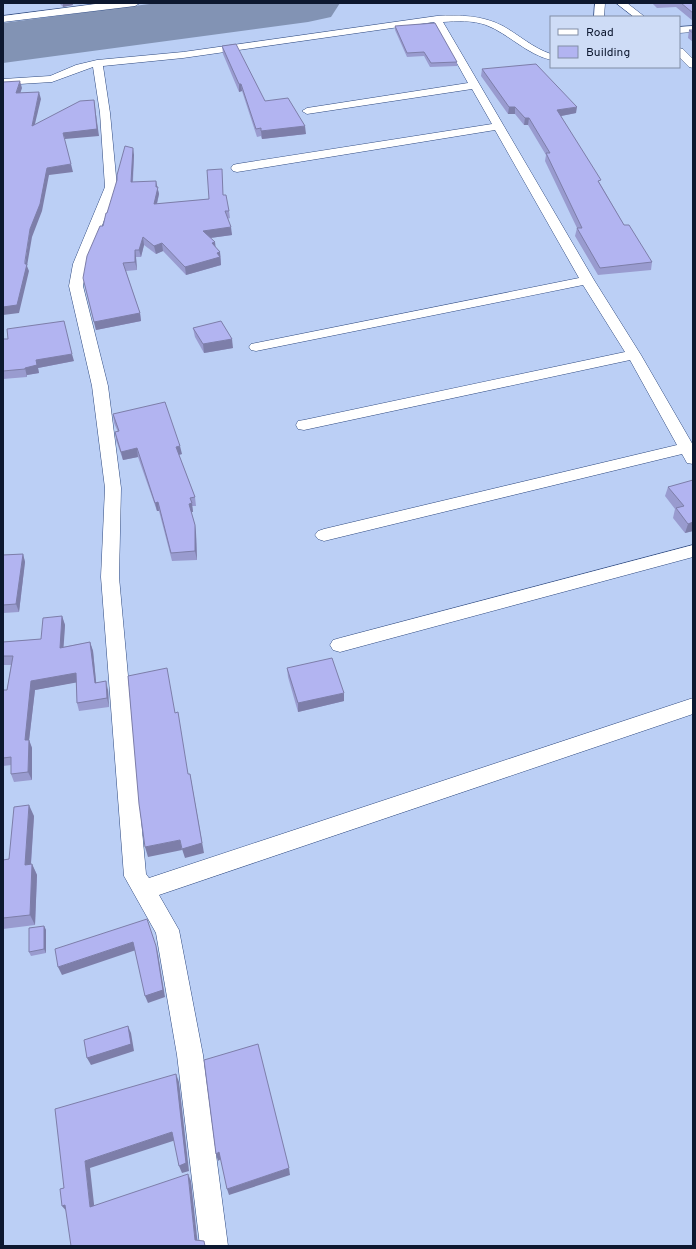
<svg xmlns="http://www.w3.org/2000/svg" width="696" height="1249" font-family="Overpass,sans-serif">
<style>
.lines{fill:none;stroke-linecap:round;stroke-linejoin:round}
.runway{fill:#8293b4;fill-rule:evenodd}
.minor-casing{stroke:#2f4a80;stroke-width:1}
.minor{fill:#fff;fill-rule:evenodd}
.wall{fill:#999bcf}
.shaded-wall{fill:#7d7ea9}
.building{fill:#b2b4f1;stroke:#7d7ea9}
</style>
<rect width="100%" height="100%" fill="#bbcff5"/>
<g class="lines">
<path class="runway" d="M157,3H340L331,17L308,22L3,63V23Z"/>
<defs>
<g id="minor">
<path d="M103,3H140L135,6L3,22V16Z"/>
<path d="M595,3H605L604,17H594Z"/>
<path d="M616,3H627L645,17H634Z"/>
<path d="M437,16C460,15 482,15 503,26C519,35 533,48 551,54V60C526,54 509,34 486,25C472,20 457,21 443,22L594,280L641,355L693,445V464L687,463L682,454L324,541L318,539L315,535L318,531L324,529L677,445L630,360L304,430L298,429L296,425L298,421L304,420L625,352L583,285L256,351L251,350L249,347L251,344L256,343L579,278L495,130L237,172L233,171L231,168L233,165L237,164L492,124L472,89L307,114L302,111L307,108L468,83L434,22L183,58L103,66L110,113L117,187L87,264L83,286L108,386L121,488L119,577L146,874L149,878L693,698V714L159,895L179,930L203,1055L228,1246H200L177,1055L156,933L124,876L101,577L105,488L92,386L69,286L73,264L105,187L100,113L93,67L52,82L3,85V79L50,76L76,65L97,60L183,52Z"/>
<path d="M693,26V32L679,33V27Z"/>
<path d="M679,48L683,49L693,59V68L689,67L679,57Z"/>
<path d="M693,545V557L340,652L333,650L330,645L333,640L340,638Z"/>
</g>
</defs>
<use href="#minor" class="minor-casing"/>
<use href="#minor" class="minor"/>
</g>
<g class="wall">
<path d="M59,3H72L73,5L63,7Z"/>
<path d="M652,3H693V21L676,7L657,8Z"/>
<path d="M395,26L457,62V66L430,67L424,56L407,57L395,30Z"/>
<path d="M689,30H693V42L688,38Z"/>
<path d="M222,46L265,101L306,134L262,139L261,136L257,137L242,91L239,92L223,54Z"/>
<path d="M482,69L576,113L561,116L624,225L652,262L651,270L598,275L575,236L577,228L545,161L546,155L528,125H524L515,114H508L481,76Z"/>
<path d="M134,155L133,182L157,187L159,194L157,204L209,199L222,177L223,195L229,211L230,218L227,219L232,235L210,238L215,247L220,252L221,265L186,275L163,251L156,254L144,245L141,257H136L137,270L126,271L140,313L141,321L96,330L85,286L103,226L107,213Z"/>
<path d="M193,328L233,348L204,353L195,337Z"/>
<path d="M3,339L74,361L38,368L39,373L27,375V377L3,379Z"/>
<path d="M113,414L182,454L179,455L195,497L196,506H192L193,512H191L195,525L196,533L197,560L172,561L159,511H157L138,457L123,460L116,440L115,432H118L114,423Z"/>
<path d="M693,481V531L685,533L673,518L675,509L665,496L668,487Z"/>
<path d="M23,554L25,562L19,612L3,613V555Z"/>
<path d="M62,616L65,625L63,647L90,642L93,651L96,682L108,690L109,707L79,711L77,703L76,682L35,690L29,740L32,748V780L14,782L11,774V765L3,766V690H7L11,665H3V642L41,639Z"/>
<path d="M287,668L344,701L298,712L288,677Z"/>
<path d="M34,816L31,865L32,864L37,875L35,925L3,929V860L9,859Z"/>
<path d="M44,926L46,930V953L31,956L29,952Z"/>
</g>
<g class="shaded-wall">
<path d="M63,3H72L73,5L63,7Z"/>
<path d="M20,81L22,88L18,100L16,93Z"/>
<path d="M239,84H241L242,91L239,92Z"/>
<path d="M39,92L41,99L33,132L32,126Z"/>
<path d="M94,100L99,136L65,139L63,133Z"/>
<path d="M509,107H515V114H508Z"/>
<path d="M577,107L576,113L556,117L557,110Z"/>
<path d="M525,118H529L528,125H524Z"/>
<path d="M305,126L306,134L262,139L261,131Z"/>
<path d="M133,148L134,155L132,190L131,182Z"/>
<path d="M71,164L73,172L49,175L42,211L32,237L27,266L29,271L19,313L3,315V307L25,264L30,229L47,168Z"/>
<path d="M156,181L159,194L155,211L154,204Z"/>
<path d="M231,227L232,235L203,239V231Z"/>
<path d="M143,237L144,245L141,257L139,250Z"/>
<path d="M215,242L216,250L212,243Z"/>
<path d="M162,243L163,251L156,254L154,246Z"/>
<path d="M135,250L136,257L137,270L135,262Z"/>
<path d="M220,252L221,265L186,275L185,267Z"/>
<path d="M140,313L141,321L96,330L94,322Z"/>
<path d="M232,339L233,348L204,353L203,344Z"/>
<path d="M72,354L74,361L38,368L39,373L27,375V377L25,368L36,360Z"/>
<path d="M180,446L182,454L178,455L176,447Z"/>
<path d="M137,448L138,457L123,460L121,452Z"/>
<path d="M158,502L159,511H157L155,503Z"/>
<path d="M192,503L193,512H190L189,504Z"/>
<path d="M693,522V531L685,533L688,524Z"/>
<path d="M195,525L196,533L197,560L195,551Z"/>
<path d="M23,554L25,562L19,612L16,604Z"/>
<path d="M62,616L65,625L63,656L60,648Z"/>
<path d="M90,642L93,651L97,691L95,683Z"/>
<path d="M76,673L79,682L35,690L28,749L25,740L31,681Z"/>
<path d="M106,681L108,690L109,707L107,698Z"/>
<path d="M344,693V701L298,712V703Z"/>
<path d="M29,740L32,748V780L28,772Z"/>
<path d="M190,774L204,853L185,858L182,849Z"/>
<path d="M29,805L34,816L30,876L25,865Z"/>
<path d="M180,840L182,850L148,857L145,847Z"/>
<path d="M32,864L37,875L35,925L30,915Z"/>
<path d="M44,926L46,930V953L44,949Z"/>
<path d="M133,942L136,950L62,975L58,967Z"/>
<path d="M156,946L158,954L165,997L148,1003L145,996Z"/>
<path d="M128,1026L131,1033L134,1051L91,1065L87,1058Z"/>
<path d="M176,1074L179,1082L189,1171L182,1173L179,1166Z"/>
<path d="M172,1132L176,1140L90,1168L95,1213L90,1207L85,1161Z"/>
<path d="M219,1152L221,1159L218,1161L216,1154Z"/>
<path d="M289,1168L290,1175L229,1195L227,1189Z"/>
<path d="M188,1174L191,1181L198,1246L195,1240Z"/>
<path d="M65,1205L68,1213L62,1206Z"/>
</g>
<g class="building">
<path d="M681,3H693V13Z"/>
<path d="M435,23L457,62L431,63L424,52L407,53L395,26Z"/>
<path d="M689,30H693V33Z"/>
<path d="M236,44L265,101L288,98L305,126L261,131V128L256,129L241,84H239L222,46Z"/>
<path d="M536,64L577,107L557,110L601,180L598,181L624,225H629L652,262L600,268L577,228H582L546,153H550L529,118H525L515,107H509L482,69Z"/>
<path d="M20,81L16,93L39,92L32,126L80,101L94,100L97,129L63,133L71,164L47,168L40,204L30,229L25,261V264H27L17,305L3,307V82Z"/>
<path d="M125,146L133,148L131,182L156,181V187H158L154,204L209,199L207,170L222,169L223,195H226L229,211H225L231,227L203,231L215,242L212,243L220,252L217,253L220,257L185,267L162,243L154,246L143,237L139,250H135V262L123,263L140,313L94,322L83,278L87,256L100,226H103L106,213H107L117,180V175Z"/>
<path d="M64,321L72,354L36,360L37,365L25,368V369L3,371V339H8L7,329Z"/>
<path d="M221,321L232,339L203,344L193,328Z"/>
<path d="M165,402L180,446L176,447L195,497L190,498L192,503L189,504L195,525V551L171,553L158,502L155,503L137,448L121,452L115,432L119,431L113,414Z"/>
<path d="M693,480V522L688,524L676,508L684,506L668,487Z"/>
<path d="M23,554L16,604L3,605V555Z"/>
<path d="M62,616L60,648L90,642L95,683L106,681L107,698L77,703L76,673L31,681L25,740H29L28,772L11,774V757L3,758V690H7L13,656H3V642L41,639L43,618Z"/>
<path d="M332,658L344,693L298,703L287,668Z"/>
<path d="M167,668L175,713L178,712L188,774H190L202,843L182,849L180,840L145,847L139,804L128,676Z"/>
<path d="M29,805L25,865L32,864L30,915L3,918V860L9,859L14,807Z"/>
<path d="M147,919L156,946L163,990L145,996L133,942L58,967L55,949Z"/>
<path d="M44,926V949L29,952V928Z"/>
<path d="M128,1026L131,1044L87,1058L84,1040Z"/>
<path d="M258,1044L289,1168L227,1189L219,1152L216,1154L204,1060Z"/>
<path d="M176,1074L186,1163L179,1166L172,1132L85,1161L90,1207L188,1174L195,1240L204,1241L205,1246H71L65,1205L62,1206L60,1189L64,1188L55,1109Z"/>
</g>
<rect width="696" height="1249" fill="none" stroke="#0d182f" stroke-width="8"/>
<rect x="550" y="16" width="130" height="52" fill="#cedcf6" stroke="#818ea6"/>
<rect x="558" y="29" width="20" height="6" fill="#ffffff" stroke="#818ea6"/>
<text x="586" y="36" font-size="12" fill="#0d182f">Road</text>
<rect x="558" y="46" width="20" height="12" fill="#b2b4f1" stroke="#818ea6"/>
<text x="586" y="56" font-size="12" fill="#0d182f">Building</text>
</svg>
